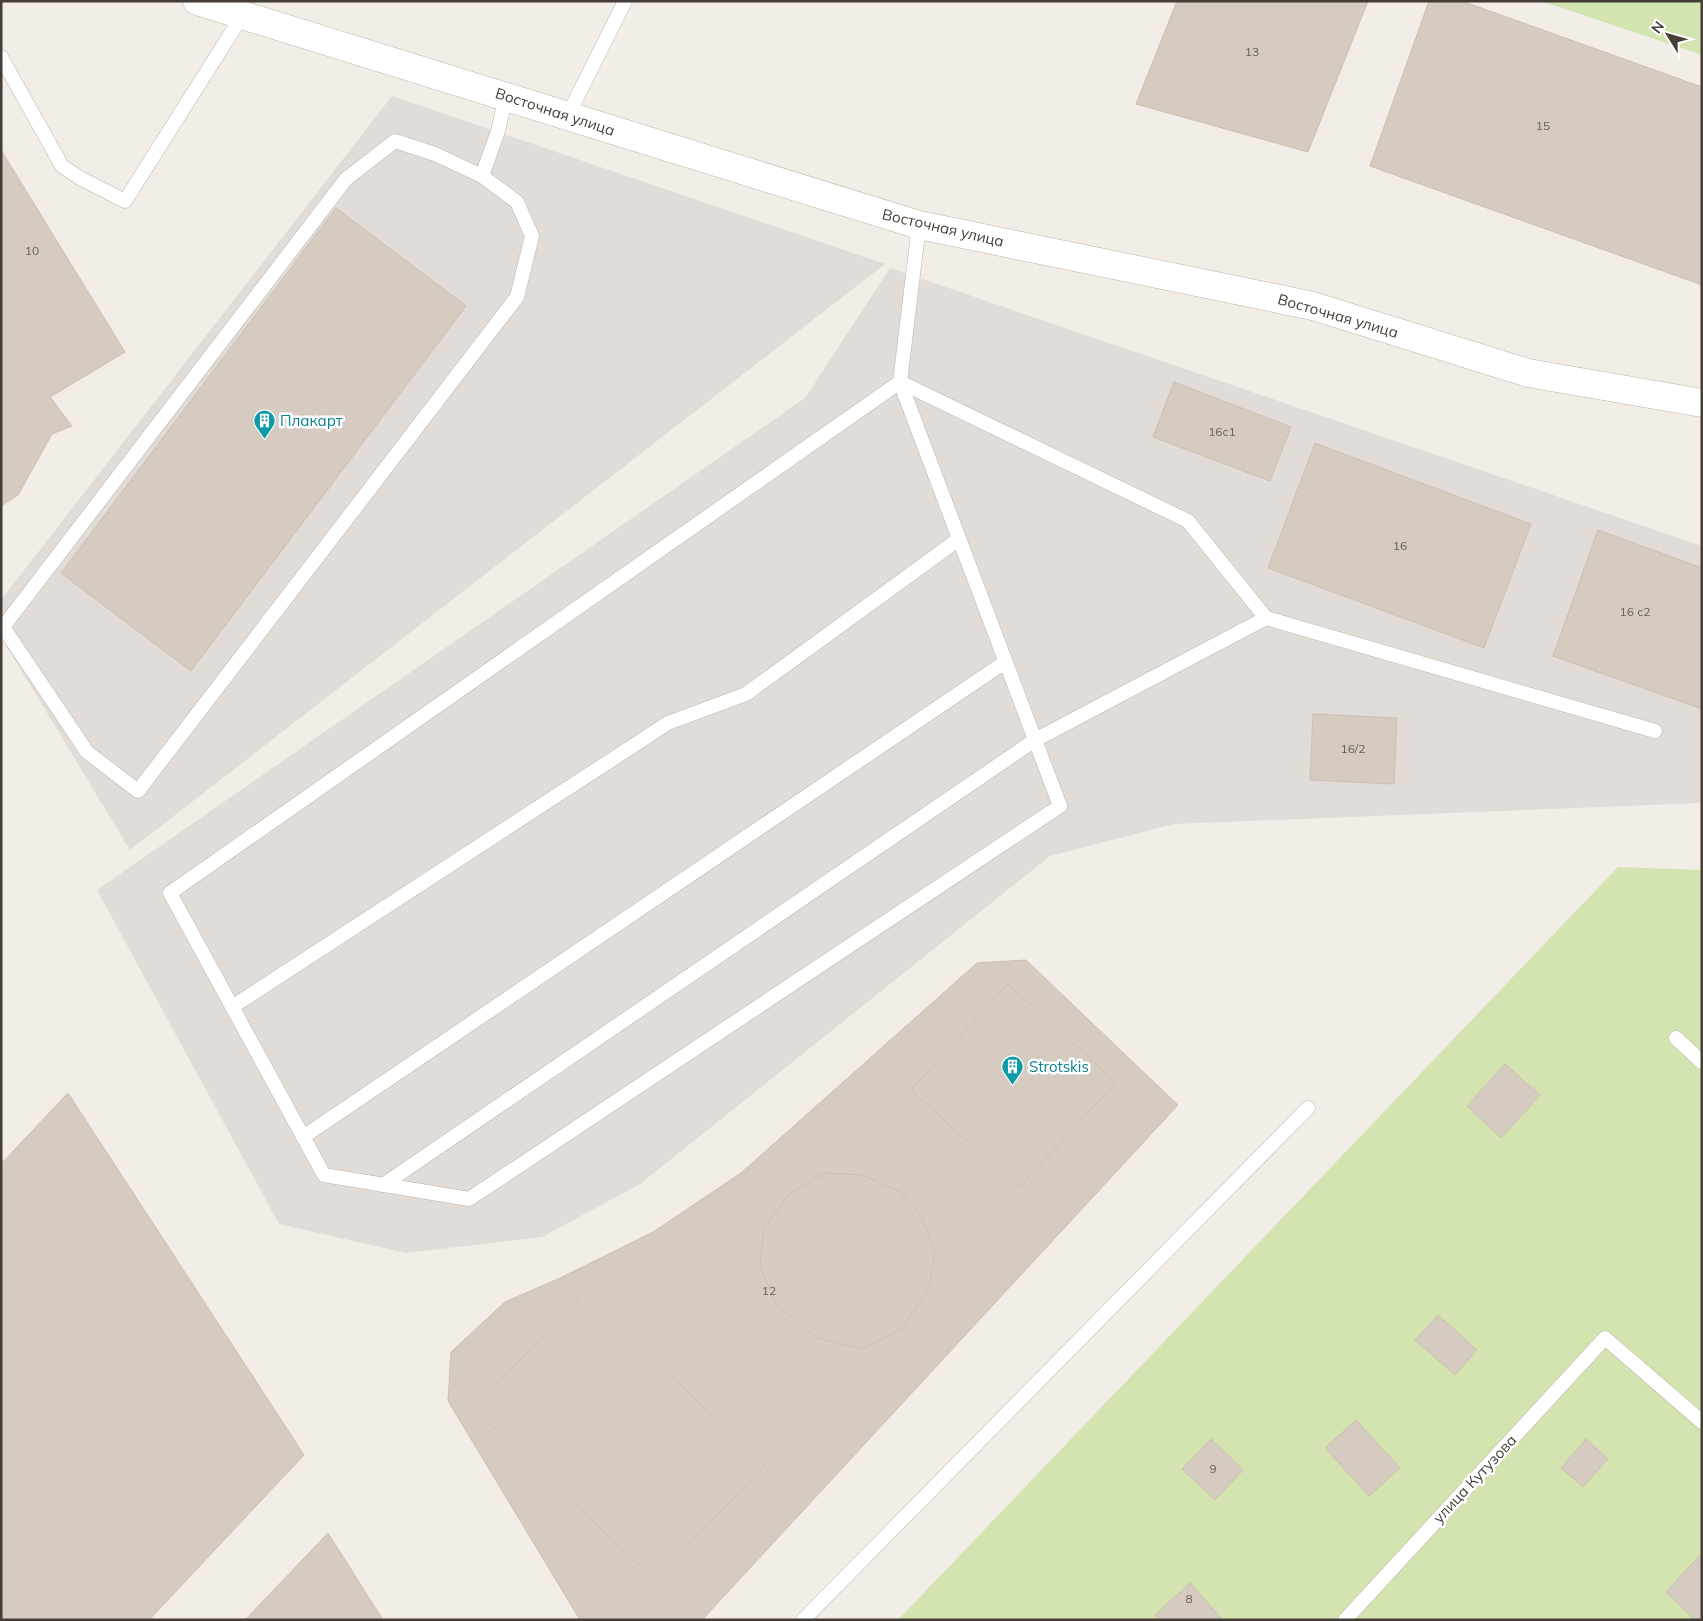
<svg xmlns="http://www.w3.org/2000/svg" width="1703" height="1621" font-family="Mulish,sans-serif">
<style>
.industrial{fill:#e1dcd8}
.green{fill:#d3e4b1}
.building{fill:#d6cbc0;stroke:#cdbfb0}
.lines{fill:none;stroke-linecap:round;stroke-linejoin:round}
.lane-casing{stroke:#bdb4aa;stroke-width:15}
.street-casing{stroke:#bdb4aa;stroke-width:29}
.lane{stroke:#fff;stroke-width:14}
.street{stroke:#fff;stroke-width:28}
.labels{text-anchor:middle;stroke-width:5;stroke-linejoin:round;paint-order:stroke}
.number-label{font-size:12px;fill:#696058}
.street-label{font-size:15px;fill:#453d36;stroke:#fff}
.culture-label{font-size:15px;fill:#0d838f;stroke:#fff;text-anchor:start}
</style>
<rect width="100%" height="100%" fill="#f2ede7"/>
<g class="industrial">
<path d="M392,96L885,264L130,850L1,637V600Z"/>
<path d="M890,268L1702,546V803L1174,824L1050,856L640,1184L542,1237L406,1253L279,1224L97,890L805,398Z"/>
</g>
<g class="green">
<path d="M1541,1H1702V55Z"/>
<path d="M1618,867L1702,870V1620H898Z"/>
</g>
<g class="building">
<path d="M1177,1H1368L1308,152L1136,104Z"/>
<path d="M1429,1H1462L1702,87V285L1370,166Z"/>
<path d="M1,150L125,352L50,397L72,426L52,434L18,495L1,506Z"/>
<path d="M336,208L466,306L191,671L61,573Z"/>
<path d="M1174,382L1291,427L1270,481L1153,437Z"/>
<path d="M1315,443L1531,524L1484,648L1268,568Z"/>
<path d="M1598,530L1702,568V709L1553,656Z"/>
<path d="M1313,714L1397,718L1394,784L1310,780Z"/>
<path d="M1026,960L1178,1105L702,1620H580L448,1401L451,1352L505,1302L558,1279L653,1232L741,1173L977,963Z"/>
<path d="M1008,984L1116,1082L1019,1188L911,1090Z"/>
<path d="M1505,1064L1540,1095L1501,1138L1467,1106Z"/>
<path d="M68,1093L304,1455L149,1620H1V1164Z"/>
<path d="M826,1173L863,1175L900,1192L922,1217L935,1254L929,1289L902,1328L863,1349L817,1338L776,1304L760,1266L764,1228L790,1193Z"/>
<path d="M583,1293L765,1465L655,1580L474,1409Z"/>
<path d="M1438,1315L1477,1350L1455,1375L1415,1340Z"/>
<path d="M1356,1420L1400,1468L1369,1496L1325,1448Z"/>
<path d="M1211,1439L1243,1470L1215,1500L1182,1469Z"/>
<path d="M1586,1439L1608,1459L1583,1487L1561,1468Z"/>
<path d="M328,1533L383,1620H245Z"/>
<path d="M1701,1554L1702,1620H1695L1666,1592Z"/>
<path d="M1190,1583L1223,1620H1160L1155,1615Z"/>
</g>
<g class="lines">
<defs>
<g id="lane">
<path d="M1,57L62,166L80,178L125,201L242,16"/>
<path d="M567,117L625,1"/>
<path d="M395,141L435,154L482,176L517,202L532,236L517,297L138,791L87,752L3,627L346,179Z"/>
<path d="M482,176L498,131L506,96"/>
<path d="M900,382L1060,806L469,1199L324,1175L170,893L900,382L919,225"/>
<path d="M900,382L1188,521L1266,618L1655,731"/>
<path d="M232,1007L668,723L746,694L959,539"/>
<path d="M1676,1038L1702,1062"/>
<path d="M303,1137L1005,662"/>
<path d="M383,1185L1035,740L1266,618"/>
<path d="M803,1620L1308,1108"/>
<path d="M1345,1620L1605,1338L1702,1422"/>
</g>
<path id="street" d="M197,1L919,225L1313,306L1528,373L1702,403"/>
</defs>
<use href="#lane" class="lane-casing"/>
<use href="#street" class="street-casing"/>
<use href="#lane" class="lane"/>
<use href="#street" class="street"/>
</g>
<defs>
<symbol id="building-pin" viewBox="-11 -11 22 30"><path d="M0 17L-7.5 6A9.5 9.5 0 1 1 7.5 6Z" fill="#0f9aa8" stroke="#fff"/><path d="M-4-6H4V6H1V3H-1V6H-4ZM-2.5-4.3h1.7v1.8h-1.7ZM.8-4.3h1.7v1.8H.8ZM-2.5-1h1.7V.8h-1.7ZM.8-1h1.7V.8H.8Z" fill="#fff"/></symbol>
</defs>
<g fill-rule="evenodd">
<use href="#building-pin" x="252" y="408" width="25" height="34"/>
<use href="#building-pin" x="1000" y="1054" width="25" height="34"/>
</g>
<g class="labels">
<g class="number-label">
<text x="1252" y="56">13</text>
<text x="1543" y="130">15</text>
<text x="32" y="255">10</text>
<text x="1222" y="436">16с1</text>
<text x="1400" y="550">16</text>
<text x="1635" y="616">16 с2</text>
<text x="1353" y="753">16/2</text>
<text x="769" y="1295">12</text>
<text x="1213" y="1473">9</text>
<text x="1189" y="1603">8</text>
</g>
<g class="street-label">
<text transform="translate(555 112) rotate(18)" y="5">Восточная улица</text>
<text transform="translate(943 228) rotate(13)" y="5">Восточная улица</text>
<text transform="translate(1338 316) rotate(16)" y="5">Восточная улица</text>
<text transform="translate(1475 1479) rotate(-47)" y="5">улица Кутузова</text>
</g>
<g class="culture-label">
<text x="280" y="426">Плакарт</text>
<text x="1029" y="1072">Strotskis</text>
</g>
</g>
<rect width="1703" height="1621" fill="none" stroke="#453d36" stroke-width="5"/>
<g transform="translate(1668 35) rotate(307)" stroke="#ffffff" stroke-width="4" paint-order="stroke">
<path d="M0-4L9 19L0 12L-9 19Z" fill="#453d36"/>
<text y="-8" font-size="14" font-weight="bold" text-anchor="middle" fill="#453d36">N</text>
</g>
</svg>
